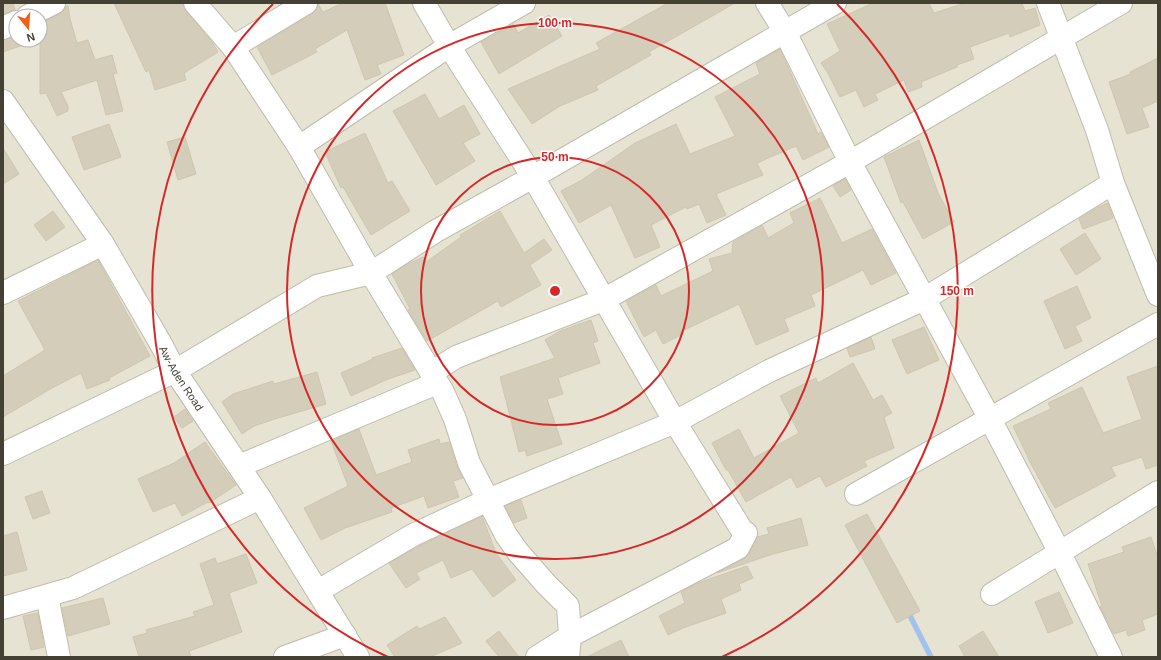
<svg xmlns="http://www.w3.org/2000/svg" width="1161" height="660" font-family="Helvetica,sans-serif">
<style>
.residential{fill:#e6e3d3;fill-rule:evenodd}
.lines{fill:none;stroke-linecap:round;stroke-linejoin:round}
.stream{stroke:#a1c2ee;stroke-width:5.5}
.building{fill:#d3cdba;stroke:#cec6ae}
.minor-casing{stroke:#c0bcaa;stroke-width:24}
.minor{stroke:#fff;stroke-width:22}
.ring{fill:none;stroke:#d62828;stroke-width:2}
.labels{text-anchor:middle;stroke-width:3;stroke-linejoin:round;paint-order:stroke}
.street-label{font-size:11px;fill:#444034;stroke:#fff}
.centre{fill:#d62828;stroke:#fff;stroke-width:2}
.ring-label{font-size:12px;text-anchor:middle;font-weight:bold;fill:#d62828;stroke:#fff;stroke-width:3;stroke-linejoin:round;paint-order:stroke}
</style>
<rect width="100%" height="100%" fill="#f2f0e4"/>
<path class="residential" d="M3,3H1158V657H3ZM16,16H40V40H16Z"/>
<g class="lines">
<path class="stream" d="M907,610L931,657"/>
</g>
<g class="building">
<path d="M3,3H13L15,10L3,14Z"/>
<path d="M114,3H183L186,11L212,42L218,52L184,73L186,80L155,90L149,70L146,72Z"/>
<path d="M343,3H385L404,55L377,65L381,74L365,80L347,30L315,49L317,52L272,75L257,47L312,14L317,9L318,4L323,12Z"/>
<path d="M668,3H735L649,52L651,55L596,86L598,90L560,106L532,124L508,89L600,49L596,43Z"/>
<path d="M873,3H929L934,13L965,3H1022L1025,11L1035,8L1040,25L1010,37L1009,33L970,47L974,59L957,65V67L921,82L922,87L908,92L904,80L875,94L878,100L864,107L856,90L840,97L828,73L821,63L840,51L827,24Z"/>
<path d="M66,6H68L70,19L77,43L88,40L95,60L112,55L117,73L113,74L123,111L106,115L97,80L61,92L68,106V111L57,116L46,93L40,94V24L60,14L64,10Z"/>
<path d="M549,15L562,36L499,74L481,42L513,24L518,33Z"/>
<path d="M16,36V40H25L26,44L3,52V40Z"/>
<path d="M780,49L818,134L821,132L829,147L803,160L796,146L757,163L763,175L716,194L726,215L707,223L699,204L687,209L686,207L651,225L660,247L635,258L611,205L579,223L561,191L582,180L635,143L676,124L690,154L735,136L715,97L760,74L756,63Z"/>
<path d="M1158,58V101L1142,108L1149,127L1127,134L1109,82L1131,74L1130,72Z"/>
<path d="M425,94L439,119L464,105L480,134L463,143L475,161L436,185L393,111Z"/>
<path d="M109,124L121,157L84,170L72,137Z"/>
<path d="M365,133L388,183L392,181L410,211L371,235L343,187L341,188L325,152Z"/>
<path d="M185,137L196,174L178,180L167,142Z"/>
<path d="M919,140L938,193L954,222L923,239L903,202L901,203L884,157Z"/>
<path d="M3,148L19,174L3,184Z"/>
<path d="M845,179L851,190L840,197L833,186Z"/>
<path d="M820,198L842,243L872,229L896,273L871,285L863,270L811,295L815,306L784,319L789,331L756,345L739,304L680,332L681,335L663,344L656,330L644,337L626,301L656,285L661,296L713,271L709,259L732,253L733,242L762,225L768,238L794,223L790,213Z"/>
<path d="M1108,203L1113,218L1083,229L1079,219L1098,207Z"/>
<path d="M53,211L65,227L46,241L34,225Z"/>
<path d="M500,211L524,253L544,239L552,250L530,265L541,285L501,307L498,301L427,341L408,310L410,309L392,274L406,265L423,257L426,262L461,237L460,235Z"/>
<path d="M1085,233L1101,259L1076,275L1060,249Z"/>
<path d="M98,260L150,356L109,378L110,380L87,389L81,373L52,388L3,417V376L45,350L18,301Z"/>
<path d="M1077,286L1091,318L1075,326L1082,341L1065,349L1044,301Z"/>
<path d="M591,320L598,341L593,343L600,363L558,378L563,394L547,399L562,444L527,456L525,450L519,452L500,377L555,358L545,340L560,331Z"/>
<path d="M924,327L939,360L907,374L892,340Z"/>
<path d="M871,337L875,349L850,357L847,348Z"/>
<path d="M402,348L415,370L388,379L351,396L341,373L373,359L372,358Z"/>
<path d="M853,363L873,400L882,395L892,413L884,417L894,448L864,461L867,466L826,487L820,476L797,488L791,477L746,502L728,470H726L712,443L739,429L754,458L799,433L780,396L816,378L818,383Z"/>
<path d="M1158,366V465L1146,469L1142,457L1111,467L1116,476L1055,508L1031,464L1013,426L1051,409L1048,403L1082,387L1103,433L1142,419L1127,377Z"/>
<path d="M317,372L326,404L278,418L254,426L242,434L222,402L233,394L273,381L274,384Z"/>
<path d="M185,409L193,421L182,428L174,417Z"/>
<path d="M359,429L376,475L412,462L408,450L439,439L440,444L449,442L457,467L463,478L453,481L459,497L428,508L424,496L391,508L392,512L345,528L321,540L304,508L348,486L331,441Z"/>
<path d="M205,442L236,485L209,503L208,502L182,516L175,503L153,512L138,479L174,463Z"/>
<path d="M42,491L50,513L33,519L25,497Z"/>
<path d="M521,500L527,518L514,523L505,506Z"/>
<path d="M867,514L920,611L897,623L845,525Z"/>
<path d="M482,516L496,553L516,580L493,597L472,569L451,578L443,560L416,573L420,579L406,588L389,563L419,546Z"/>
<path d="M801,518L808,545L773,554L717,573L744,559L749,554L757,537L769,534L767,528Z"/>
<path d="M17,532L27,570L3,576V536Z"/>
<path d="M1151,537L1158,558V614L1142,620L1145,630L1128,636L1126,630L1114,634L1100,607L1102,606L1088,564L1124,552L1122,547Z"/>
<path d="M246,554L257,583L229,593L242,632L189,651L191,657H139L133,637L147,633L146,630L195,616L193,612L214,605L200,564L215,558L217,564Z"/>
<path d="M747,566L753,578L739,584L741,590L721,599L726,613L683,628L668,635L659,616L685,603L681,592L698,583Z"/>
<path d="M1059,592L1073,623L1048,633L1035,602Z"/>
<path d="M103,598L110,624L68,636L62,608Z"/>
<path d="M38,613L44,647L31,650L23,616Z"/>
<path d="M445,617L462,643L430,657H395L387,645L417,626L419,629Z"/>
<path d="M499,631L519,657H499L486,641Z"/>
<path d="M983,631L999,657H965L959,646Z"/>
<path d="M621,640L629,657H587Z"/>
</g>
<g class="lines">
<defs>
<g id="minor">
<path d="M195,3L233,47L299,147L371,273L443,392L455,419L469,463L506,535L518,552L546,584L568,606L570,636L568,657"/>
<path d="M424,3L449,46L533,177L675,422L743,532L746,533L738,548L570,636L537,657"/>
<path d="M767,3L785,32L850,162L990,419L1060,553L1111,657"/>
<path d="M1048,3L1097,130L1113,183L1158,295"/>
<path d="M28,16L54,3"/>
<path d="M3,28L16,22"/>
<path d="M233,47L306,3"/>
<path id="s1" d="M3,101L103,244L161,344L175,371L260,498L358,657"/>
<path d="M299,147L449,46L524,3"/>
<path d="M3,293L103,244"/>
<path d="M431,373L456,357L603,300L850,162L1121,3"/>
<path d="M3,454L175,371L317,286L371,273L436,231L533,177L835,3"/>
<path d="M239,466L437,383"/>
<path d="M856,494L1158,324"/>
<path d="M318,591L413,535L488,500L675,422L769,371L924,299L1113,183"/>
<path d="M992,594L1158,492"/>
<path d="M47,596L59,657"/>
<path d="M3,608L73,588L260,498"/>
<path d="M285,657L345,635"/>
</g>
</defs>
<use href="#minor" class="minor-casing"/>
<use href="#minor" class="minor"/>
</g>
<g class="ring">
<circle cx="555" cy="291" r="134"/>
<circle cx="555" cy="291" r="268"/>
<path d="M388 657A402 402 0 0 1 273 4M837 4A402 402 0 0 1 722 657"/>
</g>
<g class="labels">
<g class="street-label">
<text dy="4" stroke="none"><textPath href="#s1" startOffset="330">Aw-Aden Road</textPath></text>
</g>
</g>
<circle cx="555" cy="291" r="6" class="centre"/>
<g class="ring-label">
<text x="555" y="27">100 m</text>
<text x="555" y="161">50 m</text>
<text x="957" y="295">150 m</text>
</g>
<rect width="1161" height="660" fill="none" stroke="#444034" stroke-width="8"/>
<g transform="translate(28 28) rotate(163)"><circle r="19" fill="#ffffff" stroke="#b4b3ae"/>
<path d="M0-3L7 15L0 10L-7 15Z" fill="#f55d18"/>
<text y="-6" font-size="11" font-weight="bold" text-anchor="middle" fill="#444034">N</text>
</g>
</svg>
